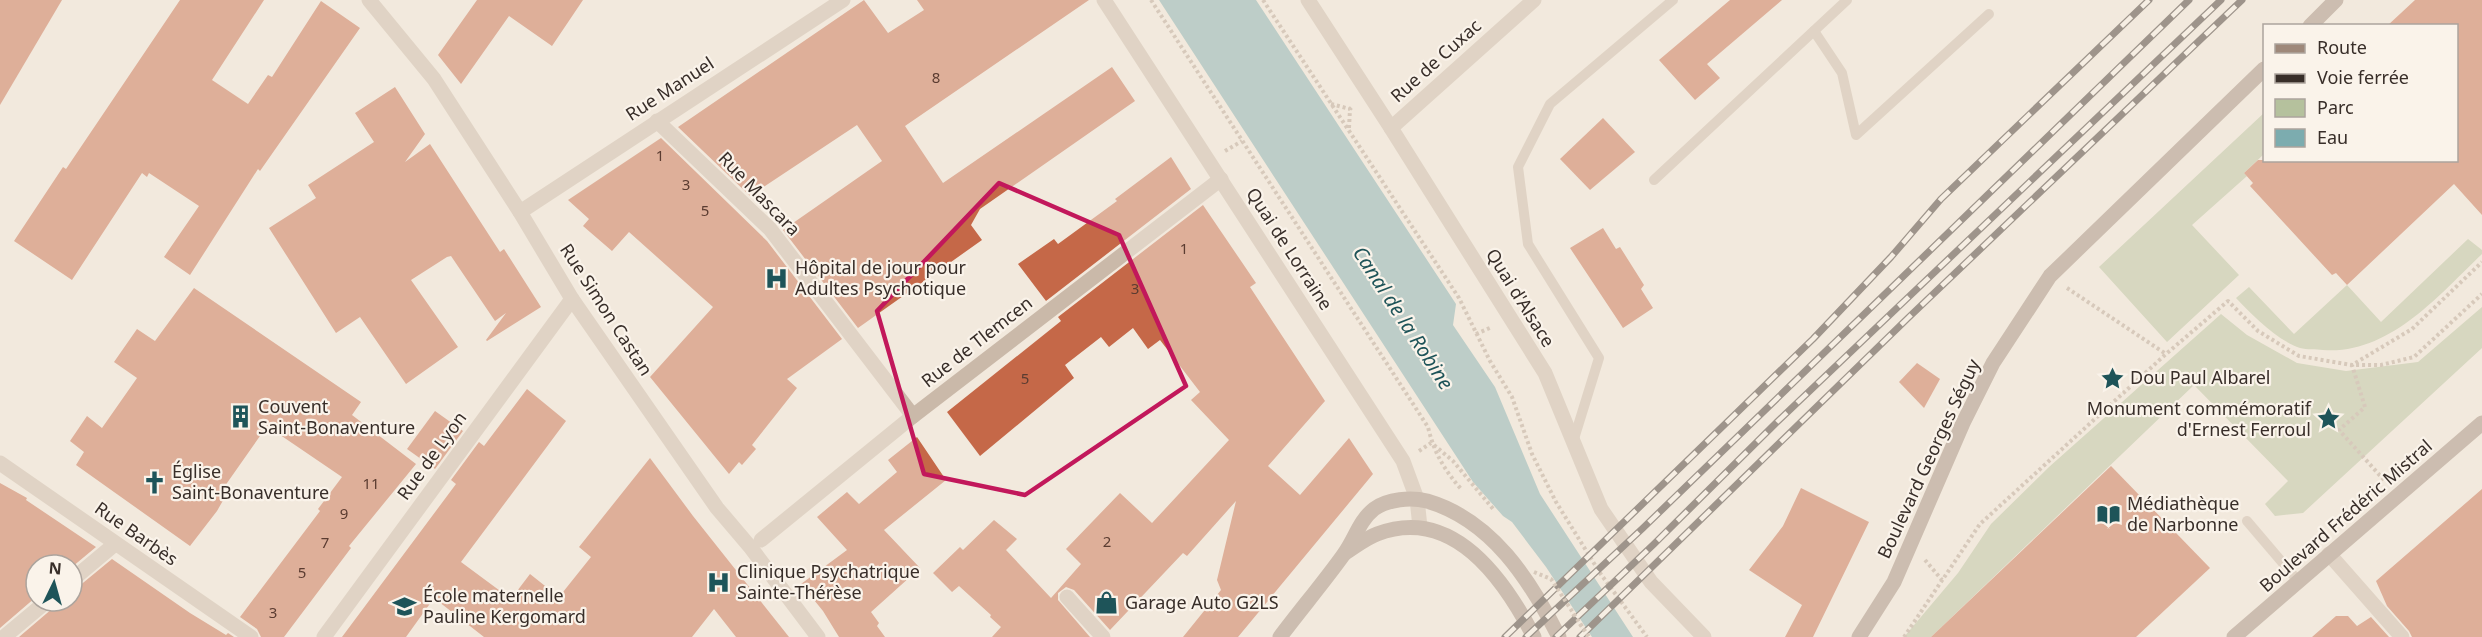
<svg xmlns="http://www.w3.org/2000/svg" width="2482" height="637" font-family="'Noto Sans',sans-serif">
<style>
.green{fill:#b5c19d}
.water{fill:#7cacaf}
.building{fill:#c56848}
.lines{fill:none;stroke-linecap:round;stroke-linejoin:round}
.path{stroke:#b6a393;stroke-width:4;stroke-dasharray:3 3;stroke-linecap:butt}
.service{stroke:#cab9a9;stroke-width:10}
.minor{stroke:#cab9a9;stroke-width:15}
.tertiary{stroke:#cab9a9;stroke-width:15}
.secondary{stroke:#9e887a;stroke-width:15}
.rail-casing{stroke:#382e29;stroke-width:7}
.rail{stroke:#faf3ea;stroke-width:4.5;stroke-dasharray:14;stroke-linecap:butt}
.path-bridge{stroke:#b6a393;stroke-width:4;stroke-dasharray:3 3;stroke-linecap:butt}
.marked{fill:none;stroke:#c2185b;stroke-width:4.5;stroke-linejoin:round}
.labels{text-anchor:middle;stroke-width:4.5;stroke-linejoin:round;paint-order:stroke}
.number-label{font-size:15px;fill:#5b3c31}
.street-label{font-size:18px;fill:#382e29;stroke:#faf3ea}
.poi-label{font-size:18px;fill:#382e29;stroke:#faf3ea;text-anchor:start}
.water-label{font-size:20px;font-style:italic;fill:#1e5459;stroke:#faf3ea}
</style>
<rect width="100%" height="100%" fill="#f2e9dd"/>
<g class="green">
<path d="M2264,113V154L2244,173L2247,176L2192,225L2239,275L2167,342L2099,267Z"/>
<path d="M2468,239L2482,250V254C2438,296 2389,355 2323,350C2316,349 2307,350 2300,348C2278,341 2251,314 2236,298L2249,287L2294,334L2347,285L2381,322Z"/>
<path d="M2482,307V348L2303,513L2275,516L2265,504L2288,481L2194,385L1931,637H1904L1958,573L1991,524L2049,467L2221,314L2247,335L2297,363L2346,371L2418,362Z"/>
</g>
<path class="water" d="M1159,0H1256L1456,304L1453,325L1495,387L1540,494L1633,637H1592L1546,567L1512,522L1503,516L1473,482Z"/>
<g class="building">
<path d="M0,0H62L0,105Z"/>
<path d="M180,0H264L212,80L248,104L268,75L272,77L321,1L360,28L260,171L258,169L190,275L164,257L199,206L149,173L147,177L142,173L72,280L14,241L63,167L66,169Z"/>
<path d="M477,0H583L552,46L509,16L461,84L438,55Z"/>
<path d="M864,0L888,33L924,10L917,0H1089L905,126L943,183L1112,67L1135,101L980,209L971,225L982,240L858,328L783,230L882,161L857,125L750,196L678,127Z"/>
<path d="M1730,0H1782L1707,64L1720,78L1695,100L1659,60Z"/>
<path d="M2415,0H2482V215L2454,184L2347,285L2336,273L2332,275L2250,186L2253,183L2244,173L2258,160H2457V26H2387Z"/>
<path d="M395,87L425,134L405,162L430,144L500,252L504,249L541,307L487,341L486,340L506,313L495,321L451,256L447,257L411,280L458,347L406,384L360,317L336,333L269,228L316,198L308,185L374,142L355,113Z"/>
<path d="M1603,118L1635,152L1590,190L1560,159Z"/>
<path d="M661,138L767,241L842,339L787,379L797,388L752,445L756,449L742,465L739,462L729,474L650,377L713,307L629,232L612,251L583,226L589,219L568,200Z"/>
<path d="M1171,157L1191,189L1046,301L1018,264L1054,239L1058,244L1117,201L1115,199Z"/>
<path d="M1203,205L1256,283L1250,287L1325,401L1268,466L1300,495L1349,438L1373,474L1238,637H1183L1221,590L1217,580L1236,501L1187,556L1183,553L1110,630L1074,590L1066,587L1058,593V600L1090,637H992L1001,627L990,617L991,615L959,586L952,592L933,573L960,547L963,550L994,520L1017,539L1006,550L1051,598L1081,564L1066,549L1120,493L1152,523L1229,440L1191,400L1200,392L1160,340L1148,349L1133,328L1109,347L1101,337L1065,365L1074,378L980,456L947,412L1061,321L1058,317Z"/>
<path d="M1603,228L1616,249L1620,247L1644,285L1641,289L1653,308L1623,328L1570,248Z"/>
<path d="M194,288L361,402L352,415L416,464L349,546L351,548L284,637H261L257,629L240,617L320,511L318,509L342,477L267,426L220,493L225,497L217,511L190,546L76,465L84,452L70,441L87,416L102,428L137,378L114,362L137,329L155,341Z"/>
<path d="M1917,363L1940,379L1924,408L1899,382Z"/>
<path d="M527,389L566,421L461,562L511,599L530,574L559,597L591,557L579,547L650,458L693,516L789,637H736L714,609L692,637H484L434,598L406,637H342L456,484L451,480L479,442L484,446Z"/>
<path d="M435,411L463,431L435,469L407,449Z"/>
<path d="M917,437L946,480L884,530L920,568L871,612L879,623L877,626L885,637H839L823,611L801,584L847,550L817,517L847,492L859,504L897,472L888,460Z"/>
<path d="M2111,466L2210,568L2136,637H1931Z"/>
<path d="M0,483L27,498L26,500L96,547L72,567V565H36V597L0,628Z"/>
<path d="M1801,488L1869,522L1813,637H1785L1802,605L1749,570L1783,526Z"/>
<path d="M2482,489V637H2412L2409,631L2387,606L2376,581Z"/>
<path d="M112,559L190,613L226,635L228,633L234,637H19L53,608L57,601H72V590L78,587Z"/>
<path d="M2336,616H2348L2357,626L2371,617L2389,637H2312Z"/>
</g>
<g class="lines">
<g class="path">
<path d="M1151,0L1428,427C1434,453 1445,471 1462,490"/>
<path d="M1263,0L1459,298L1490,361L1512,397L1532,454L1556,502L1600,573L1647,637"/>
<path d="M1331,104L1350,109"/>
<path d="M1349,128L1350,109L1352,107"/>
<path d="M1225,151L1242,141"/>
<path d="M2067,288L2166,354"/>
<path d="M1476,334L1492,327"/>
<path d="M1434,445L1453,461L1494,510"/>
<path d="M1419,451L1431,443"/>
<path d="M2384,480L2339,430L2365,407L2352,365L2412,329L2482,262"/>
<path d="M1925,560L1942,580"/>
<path d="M1573,614L1589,637"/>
<path d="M1904,637L1980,524L2166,354L2228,301L2258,331L2299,356L2352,365H2381L2414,357L2482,294"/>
</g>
<g class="service">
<path d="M1814,31L1842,73L1856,135L1989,14"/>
<path d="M1654,180L1847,0"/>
<path d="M1573,442L1599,358L1528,244L1518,167L1550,104L1673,0"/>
<path d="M2247,521L2299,582"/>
</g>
<g class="minor">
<path d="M369,0L434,79L520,212L572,299L717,508L751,548L818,637"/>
<path d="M1104,0L1403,461L1417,499L1420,527"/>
<path d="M1308,0L1391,128"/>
<path d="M657,121L770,229L913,416"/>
<path d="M520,212L843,0"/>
<path d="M0,463L251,637"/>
<path d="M761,540L913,416L1221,179"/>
<path d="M2329,554L2402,637"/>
<path d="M72,580L115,544"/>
<path d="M1067,597L1103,637"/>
<path d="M4,637L47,601"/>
<path d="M324,637L572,299"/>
</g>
<path class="tertiary" d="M1534,0L1391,128L1545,373L1601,509L1651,582L1704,637"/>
<g class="secondary">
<path d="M2310,26L2336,0"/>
<path d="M1345,553C1355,547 1366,538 1377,534C1453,505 1504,579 1534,637"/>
<path d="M1280,637C1301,609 1324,582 1344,554C1355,539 1359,521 1374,509C1388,499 1411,497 1427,501C1492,520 1530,580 1559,637"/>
<path d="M1859,637L1894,582L1963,423L1993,363L2050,276L2264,69"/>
<path d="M2234,637L2482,423"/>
</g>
<defs>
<g id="rail">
<path d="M1505,637L1813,339L1891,257L1941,199L2149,0"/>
<path d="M1526,637L1643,528L2189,0"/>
<path d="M1556,637L1654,544L1777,422L2221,0"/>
<path d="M1580,637L1908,318L2242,0"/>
</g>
</defs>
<use href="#rail" class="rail-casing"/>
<use href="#rail" class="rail"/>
<path class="path-bridge" d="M1534,572L1551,579L1589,637"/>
</g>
<path d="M0 0H2482V637H0ZM999,183L1119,235L1186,386L1025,495L924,474L877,311Z" fill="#f2e9dd" fill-opacity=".55" fill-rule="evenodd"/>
<path class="marked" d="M999,183L1119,235L1186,386L1025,495L924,474L877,311Z"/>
<defs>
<symbol id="hospital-bare" viewBox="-9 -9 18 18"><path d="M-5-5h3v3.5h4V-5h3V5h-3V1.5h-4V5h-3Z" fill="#1e5459" stroke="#faf3ea" stroke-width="2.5" paint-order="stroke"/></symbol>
<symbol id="sight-bare" viewBox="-9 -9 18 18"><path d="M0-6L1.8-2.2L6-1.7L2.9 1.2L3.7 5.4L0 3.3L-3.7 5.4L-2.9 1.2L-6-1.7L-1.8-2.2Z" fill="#1e5459" stroke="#faf3ea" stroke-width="2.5" paint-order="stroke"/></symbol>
<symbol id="building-bare" viewBox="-9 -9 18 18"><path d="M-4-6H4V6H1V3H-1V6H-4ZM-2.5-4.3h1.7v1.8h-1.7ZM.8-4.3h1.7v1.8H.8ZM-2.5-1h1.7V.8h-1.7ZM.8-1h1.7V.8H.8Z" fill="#1e5459" stroke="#faf3ea" stroke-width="2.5" paint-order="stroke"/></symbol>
<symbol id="church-bare" viewBox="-9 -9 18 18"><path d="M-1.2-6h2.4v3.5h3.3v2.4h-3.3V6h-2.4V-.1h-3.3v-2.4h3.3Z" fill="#1e5459" stroke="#faf3ea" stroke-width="2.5" paint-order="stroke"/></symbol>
<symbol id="library-bare" viewBox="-9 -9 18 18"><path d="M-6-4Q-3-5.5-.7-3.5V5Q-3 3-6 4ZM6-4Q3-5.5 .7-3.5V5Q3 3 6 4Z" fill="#1e5459" stroke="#faf3ea" stroke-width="2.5" paint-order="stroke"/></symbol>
<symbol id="shop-bare" viewBox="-9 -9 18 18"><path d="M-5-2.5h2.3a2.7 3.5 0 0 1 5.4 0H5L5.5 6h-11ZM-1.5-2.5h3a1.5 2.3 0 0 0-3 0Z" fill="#1e5459" stroke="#faf3ea" stroke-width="2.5" paint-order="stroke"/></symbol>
<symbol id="school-bare" viewBox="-9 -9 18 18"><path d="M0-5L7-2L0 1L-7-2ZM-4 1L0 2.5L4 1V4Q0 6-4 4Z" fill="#1e5459" stroke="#faf3ea" stroke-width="2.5" paint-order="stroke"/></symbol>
</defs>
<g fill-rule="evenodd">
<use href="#hospital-bare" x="760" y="262" width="33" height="33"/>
<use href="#sight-bare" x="2096" y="362" width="33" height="33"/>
<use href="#building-bare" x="224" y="400" width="33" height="33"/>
<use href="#sight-bare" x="2312" y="402" width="33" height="33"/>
<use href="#church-bare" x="138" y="466" width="33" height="33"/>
<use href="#library-bare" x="2092" y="498" width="33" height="33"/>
<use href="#hospital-bare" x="702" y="566" width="33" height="33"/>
<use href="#shop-bare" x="1090" y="586" width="33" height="33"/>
<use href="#school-bare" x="388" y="590" width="33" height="33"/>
</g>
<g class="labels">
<g class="number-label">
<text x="936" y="83">8</text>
<text x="660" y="161">1</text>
<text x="686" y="190">3</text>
<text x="705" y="216">5</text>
<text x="1184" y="254">1</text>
<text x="1135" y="294">3</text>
<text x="1025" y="384">5</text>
<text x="371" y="489">11</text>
<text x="344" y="519">9</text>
<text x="1107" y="547">2</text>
<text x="325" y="548">7</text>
<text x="302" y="578">5</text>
<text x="273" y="618">3</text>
</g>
<g class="street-label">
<text transform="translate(1436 61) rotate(-42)" y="6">Rue de Cuxac</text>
<text transform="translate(670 89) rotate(-33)" y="6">Rue Manuel</text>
<text transform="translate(759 194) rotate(46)" y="6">Rue Mascara</text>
<text transform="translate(1289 249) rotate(57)" y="6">Quai de Lorraine</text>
<text transform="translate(1520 298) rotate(58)" y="6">Quai d'Alsace</text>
<text transform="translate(606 310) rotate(57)" y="6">Rue Simon Castan</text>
<text transform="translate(977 342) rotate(-38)" y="6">Rue de Tlemcen</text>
<text transform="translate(432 456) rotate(-54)" y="6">Rue de Lyon</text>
<text transform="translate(1929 459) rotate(-65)" y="6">Boulevard Georges Séguy</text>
<text transform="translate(2346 516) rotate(-41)" y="6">Boulevard Frédéric Mistral</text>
<text transform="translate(136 534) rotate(35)" y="6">Rue Barbès</text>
</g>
<g class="poi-label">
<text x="795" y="274">Hôpital de jour pour<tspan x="795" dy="21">Adultes Psychotique</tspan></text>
<text x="2130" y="384">Dou Paul Albarel</text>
<text x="258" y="413">Couvent<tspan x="258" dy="21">Saint-Bonaventure</tspan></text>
<text x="2311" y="415" text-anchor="end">Monument commémoratif<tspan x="2311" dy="21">d'Ernest Ferroul</tspan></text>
<text x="172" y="478">Église<tspan x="172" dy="21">Saint-Bonaventure</tspan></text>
<text x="2127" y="510">Médiathèque<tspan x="2127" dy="21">de Narbonne</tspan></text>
<text x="737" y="578">Clinique Psychatrique<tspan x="737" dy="21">Sainte-Thérèse</tspan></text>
<text x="423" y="602">École maternelle<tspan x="423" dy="21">Pauline Kergomard</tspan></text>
<text x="1125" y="609">Garage Auto G2LS</text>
</g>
<g class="water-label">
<text transform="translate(1403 318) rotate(57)" y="7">Canal de la Robine</text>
</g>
</g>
<rect x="2263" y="24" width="195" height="138" fill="#faf3ea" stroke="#aca49d" stroke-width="1.5"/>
<rect x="2275" y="44" width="30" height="9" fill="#9e887a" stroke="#aca49d" stroke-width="1.5"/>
<text x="2317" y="54" font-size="18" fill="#382e29">Route</text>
<rect x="2275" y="74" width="30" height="9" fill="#382e29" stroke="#aca49d" stroke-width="1.5"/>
<text x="2317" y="84" font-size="18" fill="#382e29">Voie ferrée</text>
<rect x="2275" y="99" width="30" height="18" fill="#b5c19d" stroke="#aca49d" stroke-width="1.5"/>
<text x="2317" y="114" font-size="18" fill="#382e29">Parc</text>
<rect x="2275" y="129" width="30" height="18" fill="#7cacaf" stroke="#aca49d" stroke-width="1.5"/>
<text x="2317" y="144" font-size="18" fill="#382e29">Eau</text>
<g transform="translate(54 583) rotate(5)"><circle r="28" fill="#faf3ea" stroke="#aca49d" stroke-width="1.5"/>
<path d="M0-4.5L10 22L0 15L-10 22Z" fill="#1e5459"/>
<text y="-9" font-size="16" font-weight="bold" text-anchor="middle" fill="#382e29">N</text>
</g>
</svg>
